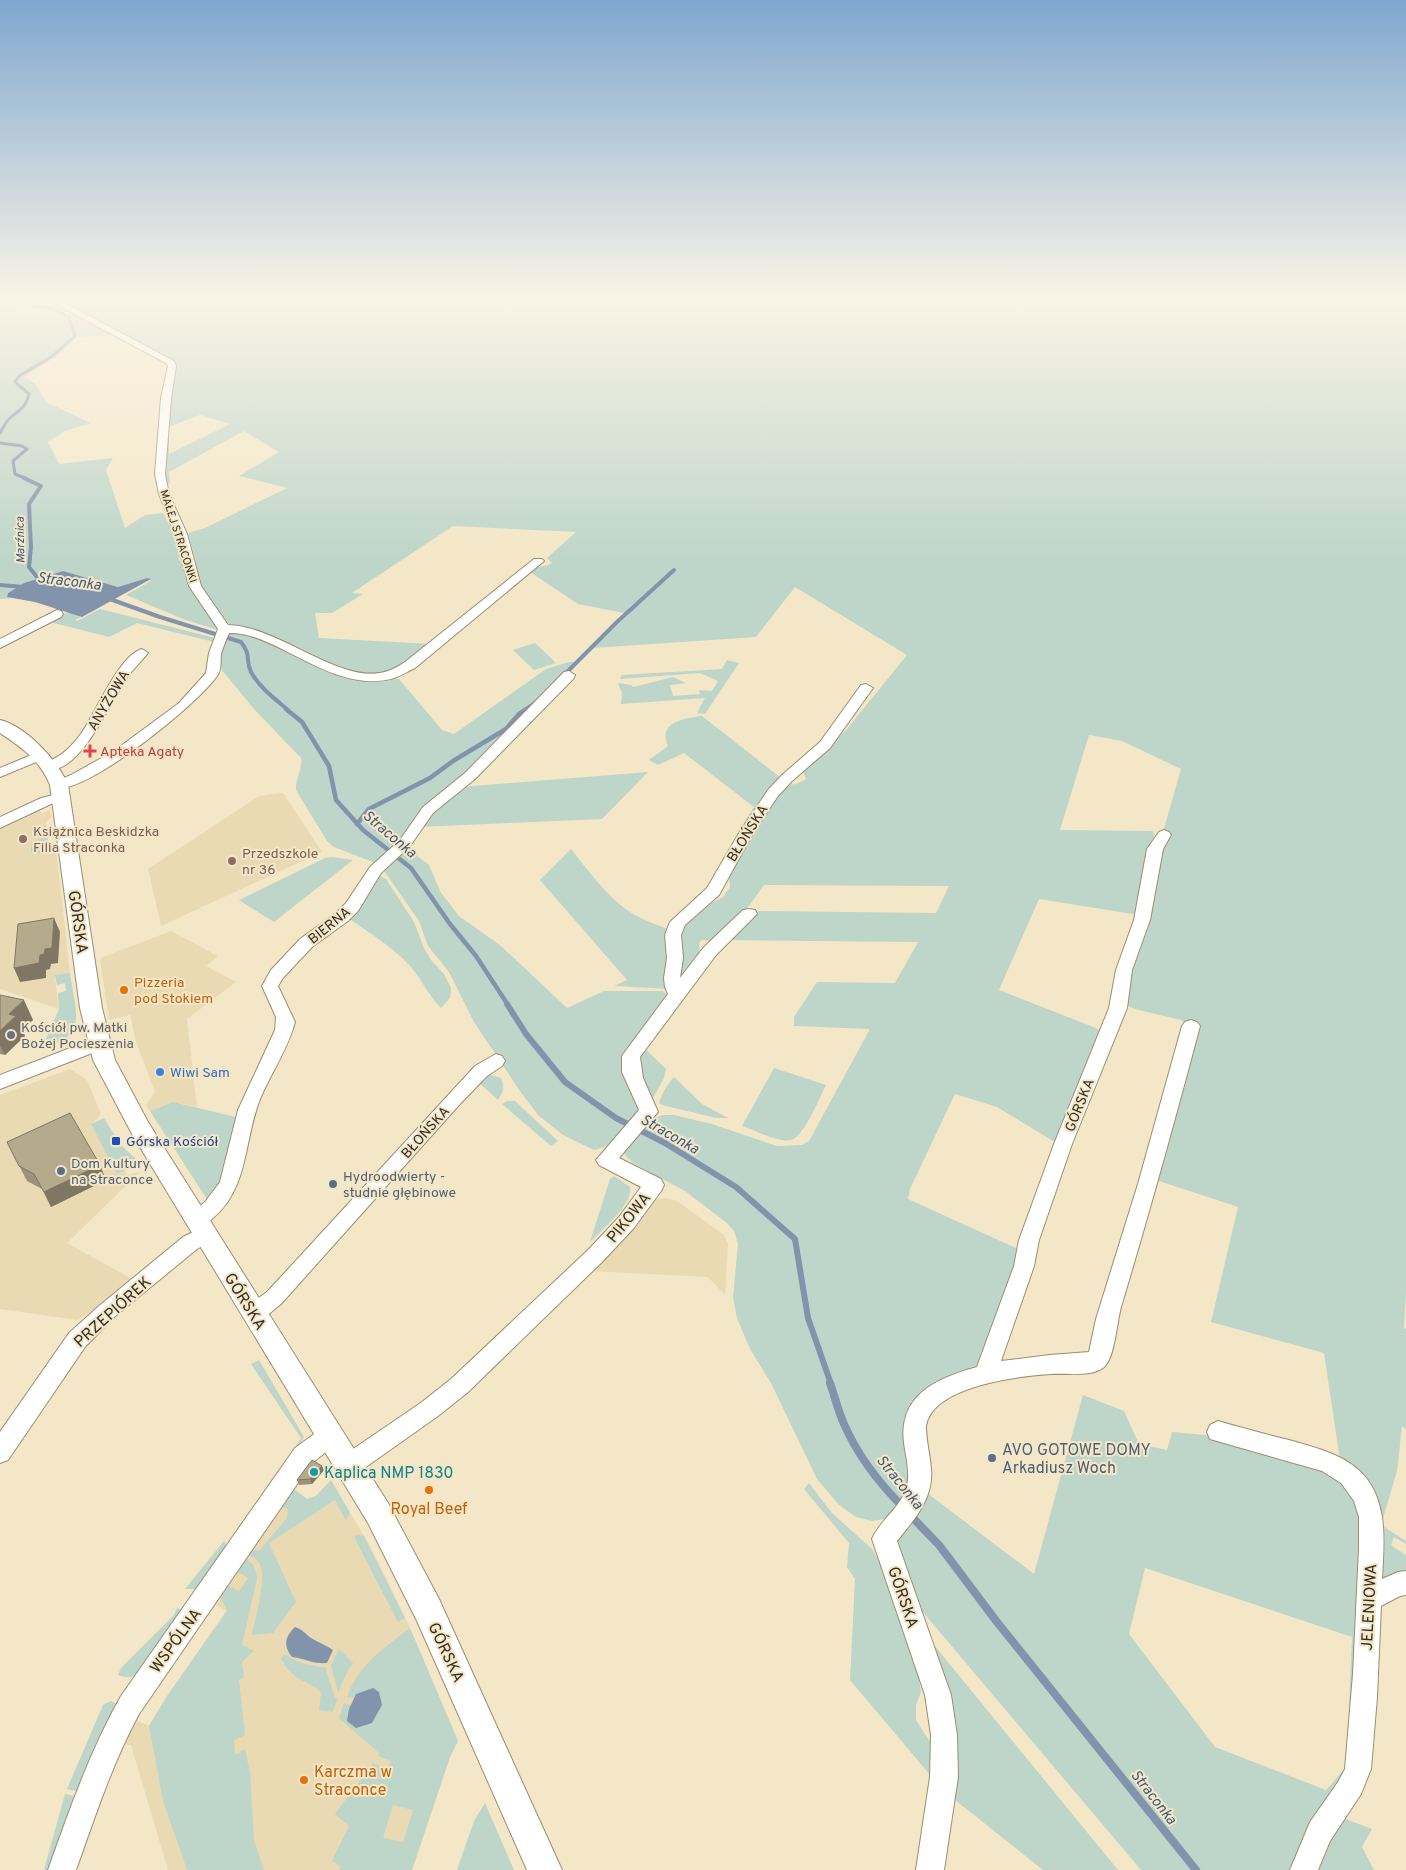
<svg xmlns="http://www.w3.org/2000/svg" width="1406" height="1870" font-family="Overpass,sans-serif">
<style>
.built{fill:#eadab4}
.green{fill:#bed5c9;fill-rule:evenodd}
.water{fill:#8293ac}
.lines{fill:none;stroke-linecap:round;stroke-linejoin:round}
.stream-far4{stroke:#8293ac;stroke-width:3}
.stream-far3{stroke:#8293ac;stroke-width:4}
.stream-far2{stroke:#8293ac;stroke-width:4.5}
.stream-far1{stroke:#8293ac;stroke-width:6}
.stream{stroke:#8293ac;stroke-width:8}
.minor-casing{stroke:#9a8e70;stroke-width:2}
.tertiary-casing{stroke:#9a8e70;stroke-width:2}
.minor{fill:#fff;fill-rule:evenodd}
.tertiary{fill:#fff;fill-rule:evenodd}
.wall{fill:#9d9279}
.shaded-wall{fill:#7f7763}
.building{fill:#b6aa8d;stroke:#7f7763}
.health-dot{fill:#e0444e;stroke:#f4e7c7;stroke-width:2}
.education-dot{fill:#8d6e63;stroke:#f4e7c7;stroke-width:2}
.food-dot{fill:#e8710a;stroke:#f4e7c7;stroke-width:2}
.worship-dot{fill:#6b7280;stroke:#f4e7c7;stroke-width:2}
.shop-dot{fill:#3f7fe0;stroke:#f4e7c7;stroke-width:2}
.transit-dot{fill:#1a4fb4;stroke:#f4e7c7;stroke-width:2}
.service-dot{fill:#5c6f8a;stroke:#f4e7c7;stroke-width:2}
.culture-dot{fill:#0f9aa8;stroke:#f4e7c7;stroke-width:2}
.labels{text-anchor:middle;stroke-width:4;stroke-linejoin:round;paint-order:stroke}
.far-street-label{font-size:11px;fill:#322d21;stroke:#f4e7c7}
.far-water-label{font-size:12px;font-style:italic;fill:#3e5980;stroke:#f4e7c7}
.street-label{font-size:14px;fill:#322d21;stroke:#f4e7c7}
.health-label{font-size:14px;fill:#be3a42;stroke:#f4e7c7;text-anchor:start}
.education-label{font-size:14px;fill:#785e54;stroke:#f4e7c7;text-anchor:start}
.food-label{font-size:14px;fill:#c56008;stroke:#f4e7c7;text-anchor:start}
.worship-label{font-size:14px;fill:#5b616d;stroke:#f4e7c7;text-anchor:start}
.shop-label{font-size:14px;fill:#366cbe;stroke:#f4e7c7;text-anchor:start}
.transit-label{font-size:14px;fill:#164399;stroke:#f4e7c7;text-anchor:start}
.service-label{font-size:14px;fill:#4e5e75;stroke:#f4e7c7;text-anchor:start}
.water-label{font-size:15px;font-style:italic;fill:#3e5980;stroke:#f4e7c7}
.near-street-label{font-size:16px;fill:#322d21;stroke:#f4e7c7}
.near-service-label{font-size:16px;fill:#4e5e75;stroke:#f4e7c7;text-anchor:start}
.near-culture-label{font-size:16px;fill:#0d838f;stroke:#f4e7c7;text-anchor:start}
.near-food-label{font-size:16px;fill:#c56008;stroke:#f4e7c7}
</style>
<rect width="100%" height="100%" fill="#f4e7c7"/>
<g class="built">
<path d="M283,793L322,852L161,926L148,869L259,796Z"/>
<path d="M37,808L42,813L50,810L51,817L46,822L49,846L56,848L70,973L55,976L59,1009L0,989V825Z"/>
<path d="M171,931L218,956L206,966L236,982L187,1019L197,1107L173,1102L150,1111L146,1105L155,1092L136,1042L130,1015L109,1020L100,960L103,957Z"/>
<path d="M70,1069L87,1080L101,1114L92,1124L127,1175L140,1172L67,1243L136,1281L78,1320L0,1309V1095Z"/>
<path d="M666,1198L677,1201L724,1235L728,1244L725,1295L708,1277L590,1271L655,1199Z"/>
<path d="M331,1480L371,1548L386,1578L410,1628L458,1741L450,1757L412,1870H168L131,1745H118L132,1718L149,1726L165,1699L226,1611L210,1602L291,1487L307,1499L316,1496Z"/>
</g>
<g class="green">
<path d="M0,299H1406V1291L1404,1328L1406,1329V1429L1402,1426L1397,1471L1381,1525L1406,1541V1544L1394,1537L1391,1545L1406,1555V1570L1382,1581L1376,1544L1340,1460L1324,1353L1211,1322L1238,1207L1156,1180L1193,1021L1184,1023L1181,1020L1135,1009L1122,1003L1163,832L1181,769L1122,741L1089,735L1060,830L1153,831L1154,836L1146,870L1139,915L1039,899L999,990L1096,1028L1104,1035L1058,1144L997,1107L955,1094L910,1189L908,1199L1020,1250L978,1368L915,1399C896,1422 908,1462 911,1490L889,1518L873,1521L856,1517L838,1504L817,1479L771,1383L750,1349L737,1318L733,1297L738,1244L734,1231L727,1223L685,1191L633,1163L624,1154L626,1148L655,1118L663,1115H674L712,1124L777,1146L802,1145L809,1141L870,1029L794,1026V1017L817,982L895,983L918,942L726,940L759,911L936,913L949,886L764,885L738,921L713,941L702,940L699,943C703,958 688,972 679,983L677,933L700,909L723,897L730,887L729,874L766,809L786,785L796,784L806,779L802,770L847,729L907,655L795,587L756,637L593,648L629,614L578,604L530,572C540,564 543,568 552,563L547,558L576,532L453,526L352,593L363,594L332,613H315L319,638L431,644C418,656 400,670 383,675C357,684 260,635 230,625C213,607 200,588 193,564L196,562L188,533L205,528L287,488L239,476L279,452L244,431L169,472L170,484L165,483L166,439L169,438V454L230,424L200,415L166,428L169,397L175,371L174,361L170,357L125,335L77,337L61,353L24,377L36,384L46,402L91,423L65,431L48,442L59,464L113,458L106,470L125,528L145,515L163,513L175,534L181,556L178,559L183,563L194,593L218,626V630L183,619L126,595L151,581L147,578L118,587L63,571L24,583L8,593L7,597L14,598L0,599Z"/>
<path d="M100,609L215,638L214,642L137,623L109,637L50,622L68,612L82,617L75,620L77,621Z"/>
<path d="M231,633L246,634L376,680L399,679L442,730L454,734L546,669L569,662H579L409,832L375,863L334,847L327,841L296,790C295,779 303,769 301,758L254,709L221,669L220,655L226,635Z"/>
<path d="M535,643L556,663L534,670L513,650Z"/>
<path d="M727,660L739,663L705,714L697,713L705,698L621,704L622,693L618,683L631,685L633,687L673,677L686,683L670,685L673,696L700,694L699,690L712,691L718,681L700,673L620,679L622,675L722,669Z"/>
<path d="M702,716L781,778L745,826H742L754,807L684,753L658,765L649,760L668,746C657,722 685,718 702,716Z"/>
<path d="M648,772L602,819L418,827L460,787Z"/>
<path d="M44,826H46L49,846L56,848V850L36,854L31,852V845L39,843L38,828Z"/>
<path d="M406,847L429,865L441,893L459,916L501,946L567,1008L604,991H663L670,997L634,1045L639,1101V1110L633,1121L605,1147L594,1150L563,1135L538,1115L520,1091L474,1022L449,972L428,946L419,921L382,868Z"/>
<path d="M571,849C588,870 605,894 627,910C640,919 655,924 670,930L669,989L614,986L627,980L540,880Z"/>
<path d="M332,857L353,860L274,922L239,900L325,858Z"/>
<path d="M378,875L386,879L414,922L424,948L431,960L444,974L451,988L450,998L441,1008C429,996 422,980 411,967C393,947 369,933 347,917Z"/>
<path d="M70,973C74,1006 91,1040 42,1045V1043L46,1039L59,1009L58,993L66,991L65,983L57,985L55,975Z"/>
<path d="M642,1046L666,1069L664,1078L652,1100L640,1082L636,1054Z"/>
<path d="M774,1068L826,1085C820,1097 803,1138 791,1140C779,1143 754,1130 742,1126Z"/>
<path d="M488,1074L501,1078C505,1088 503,1092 498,1100L476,1080Z"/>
<path d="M674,1077L702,1104L728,1118H716L662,1105L659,1103C662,1093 667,1085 674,1077Z"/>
<path d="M507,1101H515L558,1141L551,1146L502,1104Z"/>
<path d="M173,1102L240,1118L231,1166L210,1204L150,1111Z"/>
<path d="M104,1118L115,1136L110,1139L115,1148L121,1145L140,1163L117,1174L91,1124Z"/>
<path d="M614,1176L630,1187C634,1203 601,1231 590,1242L610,1179Z"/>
<path d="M259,1360L304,1437L288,1464L247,1521L301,1438L251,1364Z"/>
<path d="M1083,1395L1124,1411L1139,1444L1167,1450L1172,1432L1205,1435L1318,1465L1339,1474L1364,1510L1355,1710L1349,1707L1352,1637L1145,1568L1129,1634L1215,1747L1326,1790L1347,1766L1348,1729L1352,1731L1353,1759L1296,1870H1141L922,1611L896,1543L898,1533L927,1493L1034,1574Z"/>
<path d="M331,1480L350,1513L346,1521L335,1500L269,1543L296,1602L273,1633L252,1635C255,1619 267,1579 260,1565C257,1558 251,1556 244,1553L248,1548L259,1551L287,1518L288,1509L278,1505L291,1487L307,1499L316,1496Z"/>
<path d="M809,1483L832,1513L872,1549L880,1563L914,1649L921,1692L916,1705V1720L936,1751V1782L850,1680L855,1579L847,1567L849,1543L804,1489Z"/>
<path d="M357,1535L364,1536L405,1618L398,1622L354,1537Z"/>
<path d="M224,1541L228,1548L201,1589H185Z"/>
<path d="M242,1556C253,1563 256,1566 257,1579L242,1645L254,1651L242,1662L244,1677L239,1680L245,1735L234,1740L235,1755L245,1749L250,1773L254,1840L264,1870H187L163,1801L149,1726L165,1699L227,1611L220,1596L223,1583L239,1591L248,1578L233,1569Z"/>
<path d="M177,1608L183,1610L144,1671C134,1677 129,1679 118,1675L121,1668L174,1615Z"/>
<path d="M410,1628L458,1741L450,1757L412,1870H339L341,1867L332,1861L349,1826L335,1814L373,1763L387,1769L391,1761L378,1756L379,1753L339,1718L344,1703L351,1705L347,1721L356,1694L354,1698L347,1697C359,1664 384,1648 410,1628ZM393,1805L413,1810L403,1842L383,1838Z"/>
<path d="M934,1645L1118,1870H1043L950,1796L930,1648Z"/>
<path d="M339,1649L353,1663L346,1674L338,1693L331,1665Z"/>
<path d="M286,1654C293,1662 314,1667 325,1667L335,1697L337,1699L333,1712L319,1710L321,1693L318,1689L296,1677L286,1667L281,1658Z"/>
<path d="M111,1701L117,1704L120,1709L82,1792L67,1789L103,1705Z"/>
<path d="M65,1794L80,1797L54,1870H44Z"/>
<path d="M485,1803L514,1870H457L474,1821Z"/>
<path d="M1340,1817L1372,1829L1362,1847L1374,1870H1312Z"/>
</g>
<g class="water">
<path d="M63,571L118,587L147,578L151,579L82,617L35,602L7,597L8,593L24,583Z"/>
<path d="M295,1627C304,1630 305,1634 311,1638C319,1643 326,1645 333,1650L327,1663C312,1664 307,1659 292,1657C283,1645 285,1637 295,1627Z"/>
<path d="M373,1688L379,1692L382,1705L372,1723L356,1728L347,1721L349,1709L356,1694Z"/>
</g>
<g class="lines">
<g class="stream-far4">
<path d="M0,433C3,428 5,423 9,419C19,410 26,408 29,394L15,382L19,376L51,357L75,336L69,317L51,308L31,306L16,299"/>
<path d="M0,443L22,446L27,449L13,461L15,474L27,479"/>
</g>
<g class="stream-far3">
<path d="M24,478L41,486L29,504L31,547L29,567L41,582"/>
<path d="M0,585L24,587"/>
<path d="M107,598L160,617L241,642C252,656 245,660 251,672C260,688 274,698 288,710"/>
<path d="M564,675L617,622L674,570"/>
<path d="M525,710L536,702"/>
</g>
<g class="stream-far2">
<path d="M286,709L302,722L329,766L336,800L363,830L411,868L450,924L476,956L508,1005"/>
<path d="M357,824L369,809L430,778L453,761L506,729L519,714L527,709"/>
</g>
<path class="stream-far1" d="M507,1004L526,1034L565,1082L616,1118L665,1143L736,1187L795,1239L808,1318L831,1384"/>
<g class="stream">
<path d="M830,1383C835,1397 838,1411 844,1424C857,1454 880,1484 903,1507"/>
<path d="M910,1515L939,1545L997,1622L1196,1870"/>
</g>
<defs>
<g id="minor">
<path d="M46,299H57L174,361L176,366L171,398L165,474L169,494L187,534L201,586L228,625C280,626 342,687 388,671C394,669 400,665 405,662L534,559H542L544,561L415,668C408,671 401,676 394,678C354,690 314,665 280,648C263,640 248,633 229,633C226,640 223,647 221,654C220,662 222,670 217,676C199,703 85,796 54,788L52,785L54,782L71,775L114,751L179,703L206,673L209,653L218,629L189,586L175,534L159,494L155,474L161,398L168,366L166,363Z"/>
<path d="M57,610L61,611L63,614L61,617L0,648V639Z"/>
<path d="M142,649L148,653C141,662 132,670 125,680C111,701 79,777 46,769L44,766C49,760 57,758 63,753C72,746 80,736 86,726C97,708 121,654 142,649Z"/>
<path d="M569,671L575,675L574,678L475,779L433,813L410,846L381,873L358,911L348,921L312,947L283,978L278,986L295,1022C288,1049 271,1073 260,1099C244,1139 249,1188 213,1218C205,1225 201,1229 190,1226L187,1220L190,1214L205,1202L220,1182L238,1110L275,1030L276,1017L262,986L271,970L300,939L336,913L346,903L370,867L400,840L423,807L465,773L564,672Z"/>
<path d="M866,684L873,688L830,748L792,781L778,796L753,833L719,895L685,925L681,935L683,958L680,978L704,947L743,910L749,909L755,910L757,914L716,955L640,1057L643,1078L658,1112L619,1158L661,1179L664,1185L661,1191L633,1229L602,1262L467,1393L438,1416L356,1474L348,1477L340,1474L336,1466L340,1458L422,1402L451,1379L588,1250L619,1217L641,1187L599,1165L596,1160L639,1110L622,1072V1056L668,994L665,987L664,978L667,958L665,935L670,922L707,888L739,833L768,790L782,775L820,742L861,685Z"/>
<path d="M41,751L46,752L48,755L46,758L0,777V768Z"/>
<path d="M62,793L67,794L69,797L67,800L51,804L0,828V817L41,798Z"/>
<path d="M1164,830L1169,832L1171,835L1163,849L1150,920L1132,970L1127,1008L1072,1144L1039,1240L1034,1266L1001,1361L1050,1355L1089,1352L1096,1319L1138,1184L1182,1026L1185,1022L1191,1020L1197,1022L1200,1026C1175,1120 1149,1214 1121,1307C1117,1322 1115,1353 1106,1365C1095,1378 1067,1373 1051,1374C1019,1376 932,1386 926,1426C926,1441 930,1454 931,1469C934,1498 914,1520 897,1541L951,1695L957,1735L958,1777L944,1870H916L930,1777L931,1735L925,1695L872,1539C880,1520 900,1508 906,1489C911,1474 906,1458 904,1443C898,1395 937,1378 977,1367L1014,1266L1019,1240L1054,1144L1109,1008L1116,970L1134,920L1147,849L1159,832Z"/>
<path d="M99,1037L105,1038L108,1043L105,1048L0,1089V1075Z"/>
<path d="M496,1054L502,1056L505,1061L502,1066L487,1076L459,1105L281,1304C270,1312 260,1325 246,1319L242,1313L246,1307L267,1292L475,1066Z"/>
<path d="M205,1226L212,1228L215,1234L212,1240L197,1249L113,1318L85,1347L8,1460L0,1463V1432L69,1333L99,1306L183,1237Z"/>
<path d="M1218,1421C1242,1428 1265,1434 1289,1440C1335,1453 1374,1463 1382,1517C1385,1538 1383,1559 1382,1579L1398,1572L1406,1571V1595L1400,1596L1381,1606L1377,1697L1371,1769L1361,1794L1330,1841L1318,1870H1290L1310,1822L1338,1782L1345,1769L1353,1674L1359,1548V1517L1354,1501L1341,1483L1322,1471L1210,1439L1207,1432L1210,1425Z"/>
<path d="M329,1425L337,1429L340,1436L337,1443L311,1464L139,1714C112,1764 95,1817 76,1870H48C69,1811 90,1751 121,1696L295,1448L321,1429Z"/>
</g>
<path id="tertiary" d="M0,720C26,726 58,761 68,785L102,1008L115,1060L148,1122L388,1503L439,1599L562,1870H527L417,1621L368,1523L132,1134L93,1060L80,1008L50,785C40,760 21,747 0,733Z"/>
</defs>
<use href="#minor" class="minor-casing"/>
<use href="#tertiary" class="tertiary-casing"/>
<use href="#minor" class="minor"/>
<use href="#tertiary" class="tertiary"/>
</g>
<g class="wall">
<path d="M0,995L33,1020L22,1030L25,1036L5,1055L0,1054Z"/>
<path d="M7,1142L106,1180L51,1207L42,1189L27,1181Z"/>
<path d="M324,1470L312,1484L299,1485L297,1480Z"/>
</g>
<g class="shaded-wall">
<path d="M54,918L60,932L58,963L51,964L50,969L46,970V978L20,982L14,968L40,955L45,949Z"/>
<path d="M24,1000L33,1020L22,1030L25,1036L5,1055L0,1046V1031L9,1014Z"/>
<path d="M100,1165L106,1180L51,1207L44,1192Z"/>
<path d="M322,1466L324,1470L312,1484L310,1479Z"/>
</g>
<g class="building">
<path d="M54,918L52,948L45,949L44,954L40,955L39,963L14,968L18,924Z"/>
<path d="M0,995L24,1000L9,1014L16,1016L0,1031Z"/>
<path d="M70,1113L100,1165L44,1192L34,1174L19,1166L7,1142Z"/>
<path d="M312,1460L322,1466L310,1479L297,1480Z"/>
</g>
<linearGradient id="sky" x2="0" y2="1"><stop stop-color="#7fa7d0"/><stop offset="0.53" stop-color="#faf4e6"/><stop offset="1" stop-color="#faf4e6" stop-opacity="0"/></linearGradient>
<rect width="1406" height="561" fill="url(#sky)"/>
<path class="health-dot" d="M87.5 743.5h5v5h5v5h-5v5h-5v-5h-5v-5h5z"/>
<g class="education-dot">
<circle cx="23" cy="839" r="5"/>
<circle cx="232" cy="861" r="5"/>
</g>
<g class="food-dot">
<circle cx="124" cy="990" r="5"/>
<circle cx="429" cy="1490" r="5"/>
<circle cx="304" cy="1780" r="5"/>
</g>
<circle class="worship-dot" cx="11" cy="1035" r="5"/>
<circle class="shop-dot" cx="160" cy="1072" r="5"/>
<rect class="transit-dot" x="111" y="1136" width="10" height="10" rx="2.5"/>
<g class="service-dot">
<circle cx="61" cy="1171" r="5"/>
<circle cx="333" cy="1184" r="5"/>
<circle cx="992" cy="1458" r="5"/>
</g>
<circle class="culture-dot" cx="314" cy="1472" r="5"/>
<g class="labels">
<g class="far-street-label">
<text transform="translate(179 536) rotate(72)" y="4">MAŁEJ STRACONKI</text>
</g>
<g class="far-water-label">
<text transform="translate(20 540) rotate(-91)" y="4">Marźnica</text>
</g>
<g class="street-label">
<text transform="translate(108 700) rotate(-59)" y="5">ANYŻOWA</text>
<text transform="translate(747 833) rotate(-58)" y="5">BŁOŃSKA</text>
<text transform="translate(329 925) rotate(-39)" y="5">BIERNA</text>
<text transform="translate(1079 1105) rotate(-68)" y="5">GÓRSKA</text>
<text transform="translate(425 1132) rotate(-48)" y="5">BŁOŃSKA</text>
</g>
<g class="health-label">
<text x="100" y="756">Apteka Agaty</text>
</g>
<g class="education-label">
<text x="33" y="836">Książnica Beskidzka<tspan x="33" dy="16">Filia Straconka</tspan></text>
<text x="242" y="858">Przedszkole<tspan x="242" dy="16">nr 36</tspan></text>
</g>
<g class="food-label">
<text x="134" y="987">Pizzeria<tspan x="134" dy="16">pod Stokiem</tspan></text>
</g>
<g class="worship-label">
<text x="21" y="1032">Kościół pw. Matki<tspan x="21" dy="16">Bożej Pocieszenia</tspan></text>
</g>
<g class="shop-label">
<text x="170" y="1077">Wiwi Sam</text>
</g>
<g class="transit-label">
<text x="126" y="1146">Górska Kościół</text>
</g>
<g class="service-label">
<text x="71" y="1168">Dom Kultury<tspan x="71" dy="16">na Straconce</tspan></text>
<text x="343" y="1181">Hydroodwierty -<tspan x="343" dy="16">studnie głębinowe</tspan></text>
</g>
<g class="water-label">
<text transform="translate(69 581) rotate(7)" y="5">Straconka</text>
<text transform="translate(390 834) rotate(40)" y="5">Straconka</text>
<text transform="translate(670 1134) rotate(30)" y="5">Straconka</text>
<text transform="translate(900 1482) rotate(51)" y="5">Straconka</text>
<text transform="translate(1154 1797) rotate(52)" y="5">Straconka</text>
</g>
<g class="near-street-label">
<text transform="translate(79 922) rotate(82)" y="6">GÓRSKA</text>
<text transform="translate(628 1217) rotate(-51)" y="6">PIKOWA</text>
<text transform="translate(246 1301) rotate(58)" y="6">GÓRSKA</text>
<text transform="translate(112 1311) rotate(-42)" y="6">PRZEPIÓREK</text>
<text transform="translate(904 1597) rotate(71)" y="6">GÓRSKA</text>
<text transform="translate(1368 1607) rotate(-87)" y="6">JELENIOWA</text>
<text transform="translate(175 1640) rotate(-54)" y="6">WSPÓLNA</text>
<text transform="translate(447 1652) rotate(65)" y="6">GÓRSKA</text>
</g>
<g class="near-service-label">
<text x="1002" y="1455">AVO GOTOWE DOMY<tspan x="1002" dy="18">Arkadiusz Woch</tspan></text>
</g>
<g class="near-culture-label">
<text x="324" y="1478">Kaplica NMP 1830</text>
</g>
<g class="near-food-label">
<text x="429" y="1514">Royal Beef</text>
<text x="314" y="1777" text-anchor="start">Karczma w<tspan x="314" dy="18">Straconce</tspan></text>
</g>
</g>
</svg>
